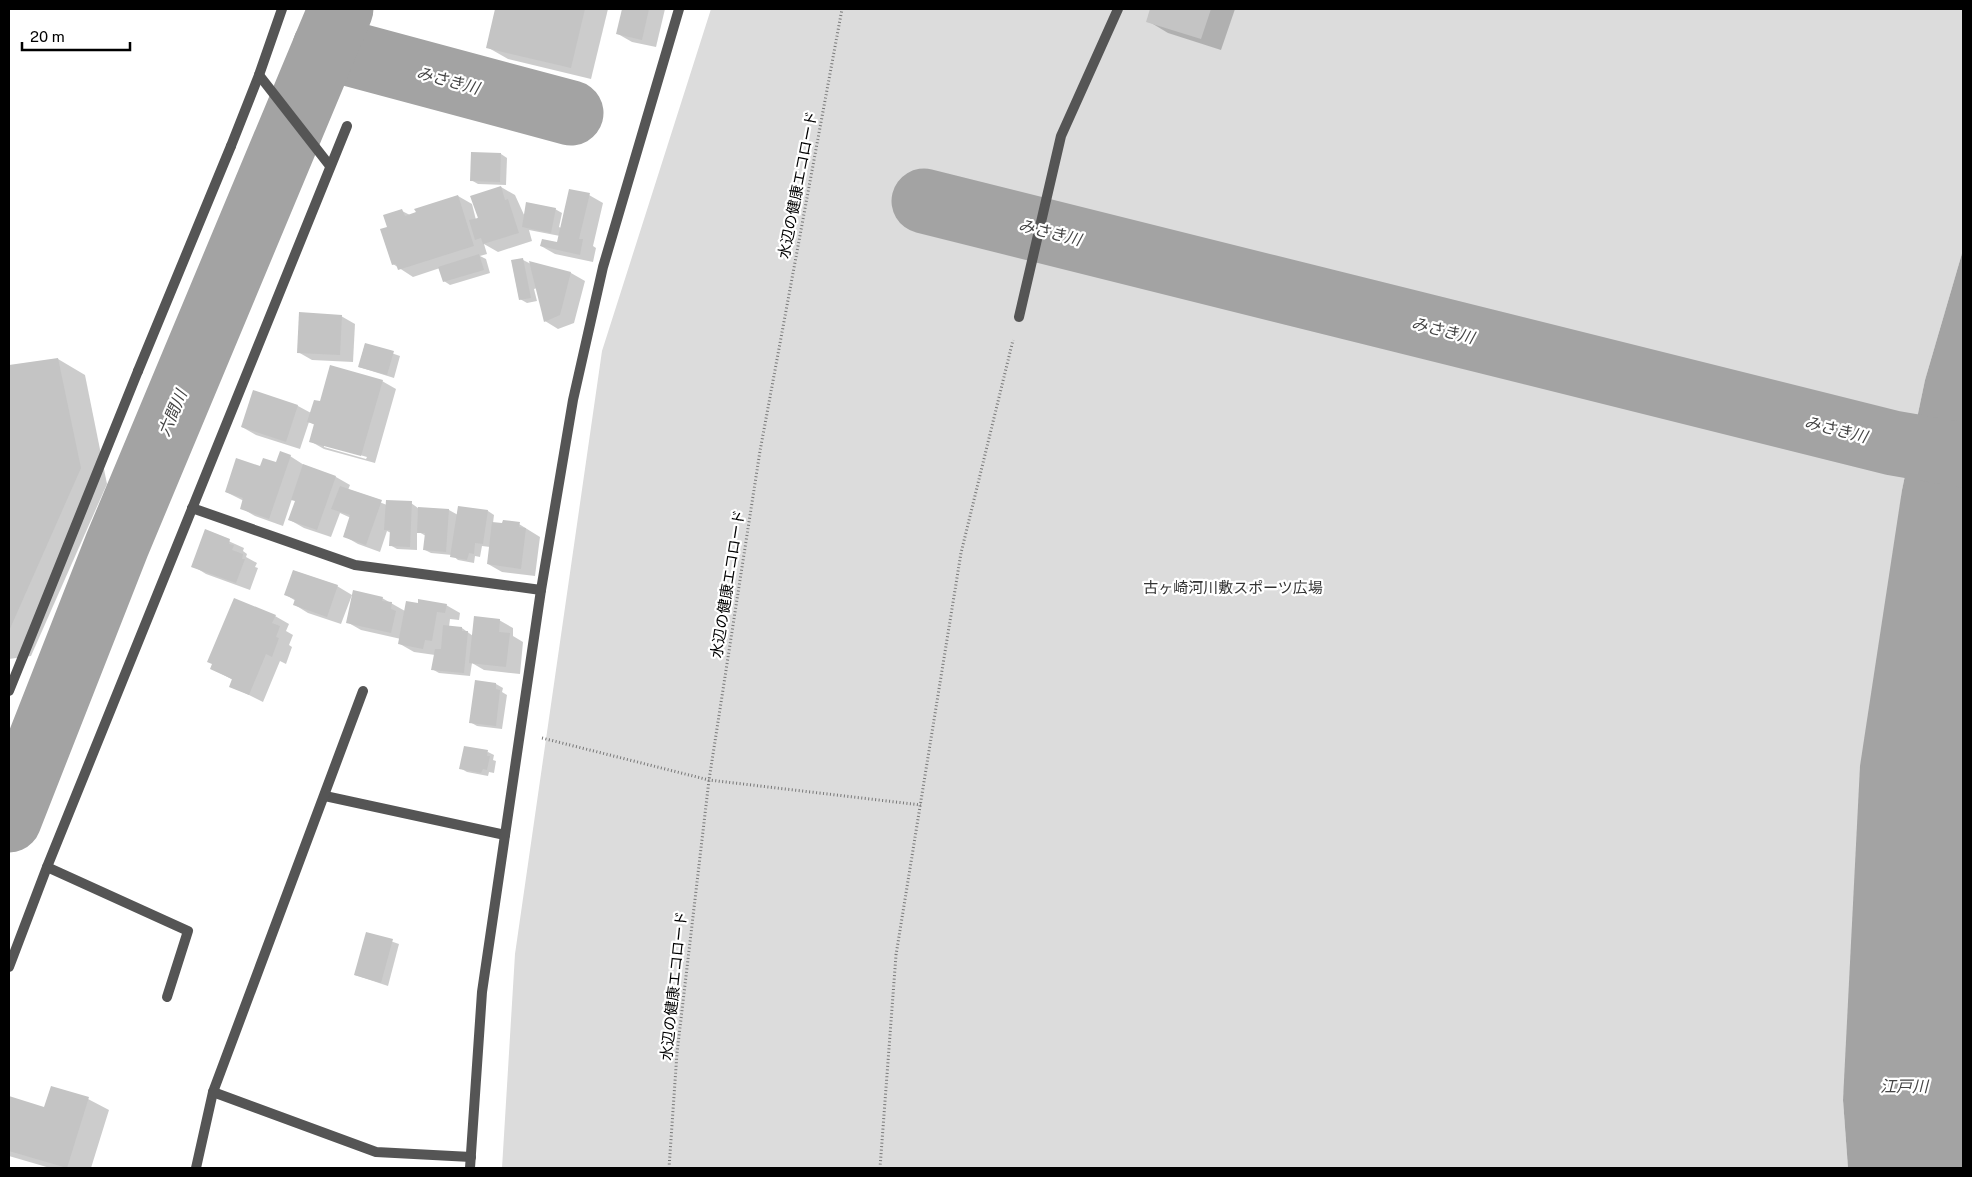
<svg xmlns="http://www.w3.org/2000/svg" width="1972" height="1177" font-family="'Public Sans','Noto Sans JP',sans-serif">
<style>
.green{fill:#dcdcdc}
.water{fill:#a3a3a3}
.shadow{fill:#0003;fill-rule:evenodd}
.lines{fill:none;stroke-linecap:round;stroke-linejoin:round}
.river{stroke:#a3a3a3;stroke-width:65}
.building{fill:#c4c4c4}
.path{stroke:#777;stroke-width:3;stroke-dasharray:1 2.5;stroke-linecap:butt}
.service{stroke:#555;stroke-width:10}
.minor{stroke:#555;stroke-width:10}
.labels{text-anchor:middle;stroke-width:4.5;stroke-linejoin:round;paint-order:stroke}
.street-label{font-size:15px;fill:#000;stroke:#fff}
.park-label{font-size:15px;fill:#333;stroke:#fff}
.water-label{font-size:16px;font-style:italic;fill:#444;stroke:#fff}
</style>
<rect width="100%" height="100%" fill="#fff"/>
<path class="green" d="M711,9H1963V250L1925,380L1902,490L1843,1100L1848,1168H502L515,954L602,351Z"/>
<path class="water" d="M1963,250V1168H1848L1843,1100L1860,766L1902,490L1925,380Z"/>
<g class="shadow">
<path d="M497,9H608L591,79L508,59L487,47Z"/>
<path d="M623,9H665L656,47L632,42L618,34Z"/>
<path d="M1152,9H1235L1221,50L1168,33L1148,21Z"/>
<path d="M501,154L507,158L506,185L478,184L471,180Z"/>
<path d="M501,187L515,195L525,217L555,209L562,213L559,227L561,228L589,195L603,203L593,246L596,248L593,262L555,254L541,246L558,244L560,236L529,230L532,241L498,252L484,244L487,254L480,256L486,259L490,273L450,285L444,281L440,268L413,277L393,264L389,228L402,211L410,215L458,196L472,204L476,220Z"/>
<path d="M523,260L531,264L571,273L585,281L574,323L558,329L545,321L537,288L534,289L537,301L527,303L520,299Z"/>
<path d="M341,316L355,324L353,362L312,360L298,352Z"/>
<path d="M365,344L400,356L394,378L359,367Z"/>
<path d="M58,359L85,375L107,484L31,656L9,659V366Z"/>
<path d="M382,381L396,389L375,463L324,449L310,441L315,425L309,422L300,449L256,435L242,427L254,391L298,406L311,413ZM324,445L367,457L366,459L324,447Z"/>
<path d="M290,456L304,465L336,477L350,485L348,490L387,505L411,503L418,508L449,510L458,515L488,511L494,515L493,523L519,524L540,537L535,576L502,572L488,564L490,547L482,546L480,557L475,556L474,563L458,560L452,555L431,553L425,550L426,536L417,531V550L397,549L390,545L391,533L387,531L380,552L358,544L344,536L351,518L340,513L331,537L304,528L290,520L296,501L292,499L283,526L255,516L241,508L244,501L226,492L261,468L277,464Z"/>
<path d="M206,531L244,548L243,551L247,554L246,557L257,563L255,567L258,568L250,590L206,574L193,566Z"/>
<path d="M337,586L352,595L341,624L308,613L295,605L296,601L286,595Z"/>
<path d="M382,598L405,611L446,605L460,613L459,620L450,619L449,627L462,628L473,636L499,620L513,628V636L523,642L520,674L484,670L472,663L470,676L439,673L432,669L435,655L414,652L400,644L401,639L361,630L347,622Z"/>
<path d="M275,616L289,624L286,631L293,635L289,645L292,647L286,664L280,661L263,702L231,686L233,680L211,668Z"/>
<path d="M476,681L496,684L503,688L502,692L507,695L502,729L477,726L470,722Z"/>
<path d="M488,752L494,755L493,760L496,761L494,773L489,772L488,776L467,772L460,768Z"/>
<path d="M367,933L399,944L388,986L355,975Z"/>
<path d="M9,1098L45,1109L88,1099L109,1110L91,1168H50L9,1156Z"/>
</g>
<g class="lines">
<g class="river">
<path d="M325,47L571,113"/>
<path d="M924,201L1893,443L1963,455"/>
<path d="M9,820L117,545L341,9"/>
</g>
</g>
<g class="building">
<path d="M495,9H585L571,68L486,48Z"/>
<path d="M622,9H649L642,40L616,34Z"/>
<path d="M1150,9H1211L1201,39L1146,22Z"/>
<path d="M471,152L501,153L500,182L470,181Z"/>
<path d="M501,186L505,200L508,199L519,233L483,244L481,238L475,240L469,220L478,218L470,196Z"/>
<path d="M569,189L590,193L579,239H583L580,255L540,246L542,239L557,242Z"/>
<path d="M458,195L474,246L398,270L396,264L392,265L380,229L387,227L383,215L402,209L405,216L416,212L414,209Z"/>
<path d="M526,202L556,208L551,233L522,227Z"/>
<path d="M479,254L484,270L443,282L438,267Z"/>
<path d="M523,258L531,298L519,300L511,260Z"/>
<path d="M529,261L571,272L560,315L544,322Z"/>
<path d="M299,312L342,315L340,355L297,353Z"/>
<path d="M365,343L394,351L387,375L358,367Z"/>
<path d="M58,358L81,468L9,631V365Z"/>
<path d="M330,365L383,380L361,456L309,442L314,424L307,422L314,400L320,401Z"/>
<path d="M253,390L298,405L286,442L241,427Z"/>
<path d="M280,451L291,455L269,519L240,509L243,498L225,492L236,458L260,466L263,458L276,462Z"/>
<path d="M303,464L336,476L317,530L288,520L295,501L291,500Z"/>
<path d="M340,486L382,500L366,545L343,537L350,515L331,509Z"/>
<path d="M386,500L412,501L410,547L389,546L390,530H384Z"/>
<path d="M458,506L488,510L483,544L475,543L474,554L469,553L467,560L450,557Z"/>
<path d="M418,507L449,509L446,552L423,550L425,533H417Z"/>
<path d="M503,520L520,522L519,527L526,528L521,569L487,564L492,522L502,523Z"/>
<path d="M205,529L230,539L229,544L234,545L232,550L243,554L242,559H245L236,583L191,567Z"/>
<path d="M293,570L338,585L327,617L293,605L295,599L284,595Z"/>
<path d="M353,590L383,597L382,601L392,602L391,609L396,611L391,633L346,623Z"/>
<path d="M234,598L276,615L272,623L280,626L276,637L279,638L272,657L266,654L249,695L229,687L232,679L210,669L212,664L207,662Z"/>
<path d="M418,599L447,604L445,613L437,612L432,641L425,640L423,649L398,644L406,601L418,603Z"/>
<path d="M474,616L500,619L499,632L510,633L506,667L469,663Z"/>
<path d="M443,625L462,627V631H468L464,673L431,670L435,649H441Z"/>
<path d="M475,680L496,683V689L500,690L496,726L469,723Z"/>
<path d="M464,746L488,750L487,756H490L487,770L483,769L481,773L459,769Z"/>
<path d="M366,932L393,939L381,983L354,975Z"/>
<path d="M51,1086L89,1097L67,1168L9,1151V1096L44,1107Z"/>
</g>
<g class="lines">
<g class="path">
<path d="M542,738L709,780L921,805"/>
<path d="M669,1168L677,1053L709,780L760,451L842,9"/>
<path d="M880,1168L896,955L961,553L1013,340"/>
</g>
<g class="service">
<path d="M1019,317L1061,136L1118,9"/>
<path d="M138,371L231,146"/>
<path d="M192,508L355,565L541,590"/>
<path d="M47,867L188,931L167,997"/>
</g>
<g class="minor">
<path d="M259,75L330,166"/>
<path d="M231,146L259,75L282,9"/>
<path d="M9,691L138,371"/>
<path d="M325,796L505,835"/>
<path d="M9,967L47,867L347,126"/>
<path d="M213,1092L363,691"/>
<path d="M196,1168L213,1092L376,1152L471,1157"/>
<path d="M470,1168L482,992L541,590L573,400L603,267L679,9"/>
</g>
</g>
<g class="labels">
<g class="street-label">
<text transform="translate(798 185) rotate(-79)" y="5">水辺の健康エコロード</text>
<text transform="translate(728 584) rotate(-81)" y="5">水辺の健康エコロード</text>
<text transform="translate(674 986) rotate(-84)" y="5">水辺の健康エコロード</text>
</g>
<g class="park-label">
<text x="1233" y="593">古ヶ崎河川敷スポーツ広場</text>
</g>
<g class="water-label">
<text transform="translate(448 80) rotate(15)" y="6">みさき川</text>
<text transform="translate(1050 232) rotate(14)" y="6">みさき川</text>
<text transform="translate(1443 330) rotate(14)" y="6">みさき川</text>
<text transform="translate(172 413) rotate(-67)" y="6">六間川</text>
<text transform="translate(1836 429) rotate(14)" y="6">みさき川</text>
<text x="1904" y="1092">江戸川</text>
</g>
</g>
<rect width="1972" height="1177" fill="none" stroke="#000000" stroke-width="20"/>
<path d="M22 42v8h108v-8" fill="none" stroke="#000000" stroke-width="2.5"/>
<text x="30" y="42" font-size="15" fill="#000000" stroke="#ffffff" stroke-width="4" paint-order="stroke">20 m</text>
</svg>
